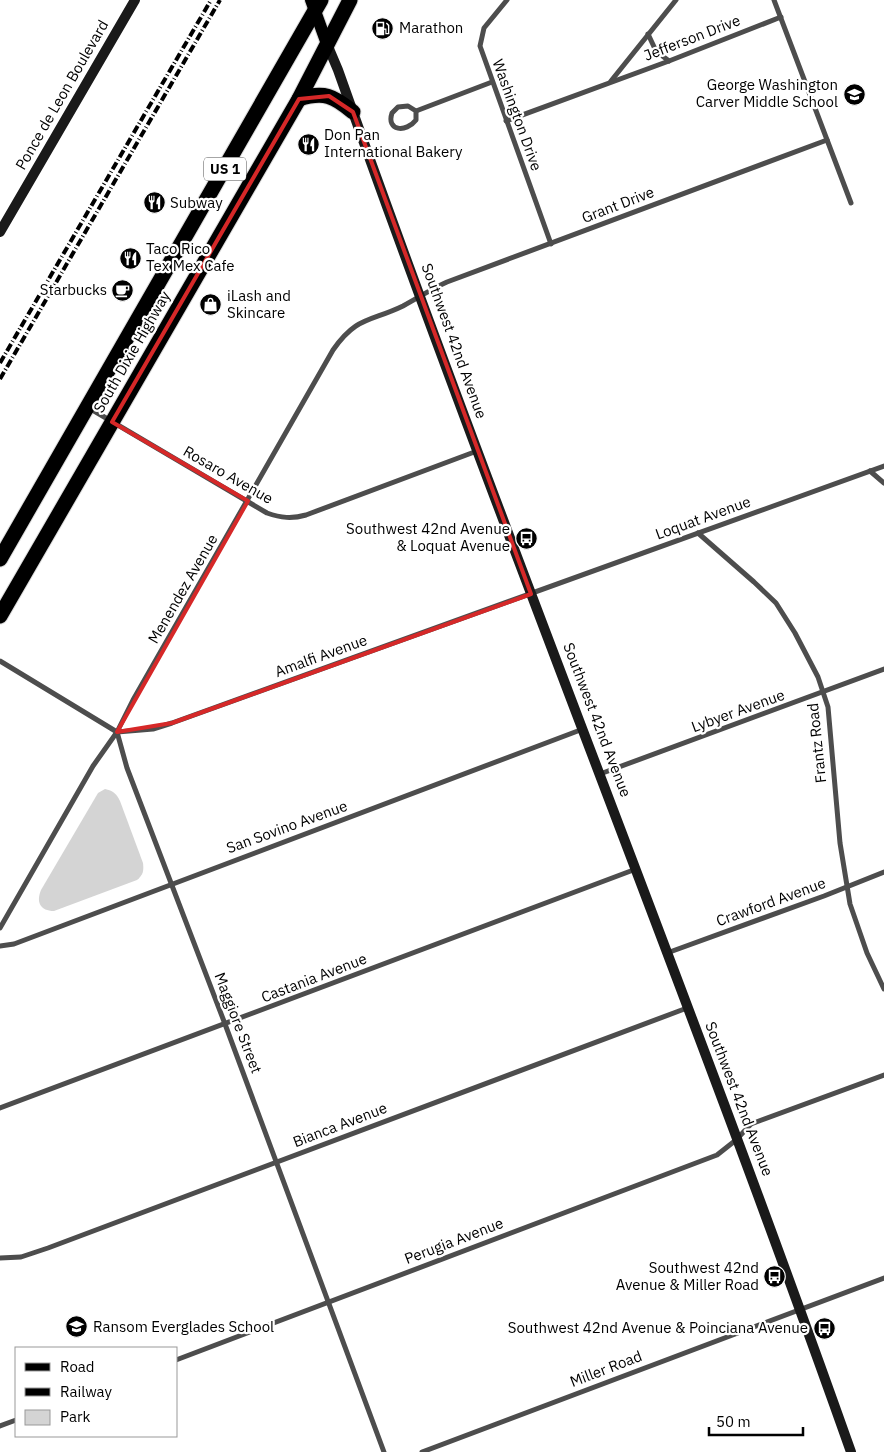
<svg xmlns="http://www.w3.org/2000/svg" width="884" height="1452" font-family="'IBM Plex Sans',sans-serif">
<style>
.green{fill:#d4d4d4}
.lines{fill:none;stroke-linecap:round;stroke-linejoin:round}
.primary-casing{stroke:#dbdbdb;stroke-width:14}
.highway-casing{stroke:#dbdbdb;stroke-width:17}
.street{stroke:#4d4d4d;stroke-width:5}
.secondary{stroke:#1a1a1a;stroke-width:10}
.primary{stroke:#000;stroke-width:12}
.highway{stroke:#000;stroke-width:15}
.rail{stroke:#000;stroke-width:4;stroke-dasharray:8 2.5 1 2.5;stroke-linecap:butt}
.marked{fill:none;stroke:#d62828;stroke-width:4;stroke-linejoin:round}
.labels{text-anchor:middle;stroke-width:4.5;stroke-linejoin:round;paint-order:stroke}
.shield{fill:#fff;stroke:#4c4c4c;stroke-width:1}
.shield-label{font-size:14px;font-weight:bold;fill:#000}
.poi-label{font-size:15px;fill:#000;stroke:#fff;text-anchor:start}
.street-label{font-size:15px;fill:#000;stroke:#fff}
</style>
<rect width="100%" height="100%" fill="#fff"/>
<path class="green" d="M105,789C113,791 116,793 120,801L143,863C144,871 143,875 137,880L54,911C40,911 36,902 41,890L98,793Z"/>
<g class="lines">
<defs>
<path id="primary" d="M311,0L327,44"/>
<g id="highway">
<path d="M299,99C324,91 334,96 353,112"/>
<path d="M0,559L321,0"/>
<path d="M0,616L299,99L350,0"/>
</g>
</defs>
<use href="#primary" class="primary-casing"/>
<use href="#highway" class="highway-casing"/>
<g class="street">
<path d="M507,0L484,28L480,46L551,244"/>
<path d="M774,0L851,203"/>
<path d="M648,34L656,51L669,61"/>
<path d="M611,81L676,0"/>
<path d="M408,106L416,111V120C406,133 386,131 392,113L398,107Z"/>
<path d="M416,111L492,82"/>
<path d="M506,121L669,61L781,17"/>
<path d="M89,408L267,513C281,518 292,519 306,515L477,451"/>
<path d="M870,471L884,483"/>
<path d="M698,533L754,582L776,603L795,633L818,677L828,707L840,843L850,904L867,953L884,989"/>
<path d="M0,661L117,732L127,768L225,1024L384,1452"/>
<path d="M117,732L153,729L172,723L884,466"/>
<path d="M600,774L884,669"/>
<path d="M0,928L93,766L117,732L133,700L333,350C357,316 370,322 403,306C418,298 431,289 447,282L827,140"/>
<path d="M0,946L14,944L583,729"/>
<path d="M667,953L824,896L884,872"/>
<path d="M0,1108L636,869"/>
<path d="M0,1258L21,1257L48,1248L687,1008"/>
<path d="M176,1360L717,1155L736,1140L751,1124L884,1075"/>
<path d="M0,1426L16,1420"/>
<path d="M422,1452L884,1278"/>
</g>
<g class="secondary">
<path d="M327,44L338,70C502,533 687,989 851,1452"/>
<path d="M0,232L135,0"/>
</g>
<use href="#primary" class="primary"/>
<use href="#highway" class="highway"/>
<g class="rail">
<path d="M0,363L211,0"/>
<path d="M0,379L220,0"/>
</g>
</g>
<path class="marked" d="M329,96L353,112L531,594L172,723L117,732L248,501L112,422L299,99Z"/>
<defs>
<symbol id="fuel-disc" viewBox="-11 -11 22 22"><circle r="9.5" fill="#000" stroke="#fff"/><path d="M-5.5-6h7V0h2V4h1.3V-2.5L3-4.5l.8-.8L6-3V5H2.5V1h-1V6h-7ZM-4.2-4.7v3.2H.2V-4.7Z" fill="#fff"/></symbol>
<symbol id="school-disc" viewBox="-11 -11 22 22"><circle r="9.5" fill="#000" stroke="#fff"/><path d="M0-5L7-2L0 1L-7-2ZM-4 1L0 2.5L4 1V4Q0 6-4 4Z" fill="#fff"/></symbol>
<symbol id="restaurant-disc" viewBox="-11 -11 22 22"><circle r="9.5" fill="#000" stroke="#fff"/><path d="M-5-6h1v4h1v-4h1v4h1v-4h1v5L-1.5 .5V6h-2V.5L-5-1ZM5-6V6H3V1.5H1.5Q1.5-4 5-6Z" fill="#fff"/></symbol>
<symbol id="cafe-disc" viewBox="-11 -11 22 22"><circle r="9.5" fill="#000" stroke="#fff"/><path d="M-5.5-4.5H6V0H3Q3 3.5 0 3.5H-2.5Q-5.5 3.5-5.5 0ZM3-3.2v2h1.7v-2ZM-6 4.5H4V6H-6Z" fill="#fff"/></symbol>
<symbol id="shop-disc" viewBox="-11 -11 22 22"><circle r="9.5" fill="#000" stroke="#fff"/><path d="M-5-2.5h2.3a2.7 3.5 0 0 1 5.4 0H5L5.5 6h-11ZM-1.5-2.5h3a1.5 2.3 0 0 0-3 0Z" fill="#fff"/></symbol>
<symbol id="bus-disc" viewBox="-11 -11 22 22"><circle r="9.5" fill="#000" stroke="#fff"/><path d="M-5-6H5V4H4V6H2V4H-2V6H-4V4H-5ZM-3.5-4V0h7V-4ZM-3.5 1.2v1.5H-2V1.2ZM2 1.2v1.5H3.5V1.2Z" fill="#fff"/></symbol>
</defs>
<g fill-rule="evenodd">
<use href="#fuel-disc" x="370" y="16" width="25" height="25"/>
<use href="#school-disc" x="842" y="82" width="25" height="25"/>
<use href="#restaurant-disc" x="296" y="132" width="25" height="25"/>
<use href="#restaurant-disc" x="142" y="190" width="25" height="25"/>
<use href="#restaurant-disc" x="118" y="246" width="25" height="25"/>
<use href="#cafe-disc" x="110" y="278" width="25" height="25"/>
<use href="#shop-disc" x="198" y="292" width="25" height="25"/>
<use href="#bus-disc" x="514" y="526" width="25" height="25"/>
<use href="#bus-disc" x="762" y="1264" width="25" height="25"/>
<use href="#school-disc" x="64" y="1314" width="25" height="25"/>
<use href="#bus-disc" x="812" y="1316" width="25" height="25"/>
</g>
<g class="labels">
<rect class="shield" x="204" y="157.5" width="42" height="23" rx="4"/>
<g class="shield-label">
<text x="225" y="174">US 1</text>
</g>
<g class="poi-label">
<text x="399" y="33">Marathon</text>
<text x="838" y="90" text-anchor="end">George Washington<tspan x="838" dy="17">Carver Middle School</tspan></text>
<text x="324" y="140">Don Pan<tspan x="324" dy="17">International Bakery</tspan></text>
<text x="170" y="208">Subway</text>
<text x="146" y="254">Taco Rico<tspan x="146" dy="17">Tex Mex Cafe</tspan></text>
<text x="107" y="295" text-anchor="end">Starbucks</text>
<text x="227" y="301">iLash and<tspan x="227" dy="17">Skincare</tspan></text>
<text x="510" y="534" text-anchor="end">Southwest 42nd Avenue<tspan x="510" dy="17">&amp; Loquat Avenue</tspan></text>
<text x="759" y="1273" text-anchor="end">Southwest 42nd<tspan x="759" dy="17">Avenue &amp; Miller Road</tspan></text>
<text x="93" y="1332">Ransom Everglades School</text>
<text x="808" y="1333" text-anchor="end">Southwest 42nd Avenue &amp; Poinciana Avenue</text>
</g>
<g class="street-label">
<text transform="translate(692 38) rotate(-21)" y="5">Jefferson Drive</text>
<text transform="translate(62 95) rotate(-60)" y="5">Ponce de Leon Boulevard</text>
<text transform="translate(517 115) rotate(70)" y="5">Washington Drive</text>
<text transform="translate(618 205) rotate(-21)" y="5">Grant Drive</text>
<text transform="translate(454 341) rotate(70)" y="5">Southwest 42nd Avenue</text>
<text transform="translate(132 352) rotate(-60)" y="5">South Dixie Highway</text>
<text transform="translate(228 475) rotate(30)" y="5">Rosaro Avenue</text>
<text transform="translate(703 518) rotate(-20)" y="5">Loquat Avenue</text>
<text transform="translate(183 589) rotate(-60)" y="5">Menendez Avenue</text>
<text transform="translate(321 656) rotate(-20)" y="5">Amalfi Avenue</text>
<text transform="translate(738 711) rotate(-20)" y="5">Lybyer Avenue</text>
<text transform="translate(597 720) rotate(69)" y="5">Southwest 42nd Avenue</text>
<text transform="translate(817 743) rotate(-96)" y="5">Frantz Road</text>
<text transform="translate(287 827) rotate(-20)" y="5">San Sovino Avenue</text>
<text transform="translate(771 902) rotate(-20)" y="5">Crawford Avenue</text>
<text transform="translate(314 978) rotate(-21)" y="5">Castania Avenue</text>
<text transform="translate(238 1023) rotate(69)" y="5">Maggiore Street</text>
<text transform="translate(739 1099) rotate(69)" y="5">Southwest 42nd Avenue</text>
<text transform="translate(340 1125) rotate(-21)" y="5">Bianca Avenue</text>
<text transform="translate(454 1241) rotate(-21)" y="5">Perugia Avenue</text>
<text transform="translate(606 1369) rotate(-21)" y="5">Miller Road</text>
</g>
</g>
<rect x="15" y="1347" width="162" height="90" fill="#ffffff" stroke="#999999"/>
<rect x="25" y="1363" width="25" height="8" fill="#000000" stroke="#999999"/>
<text x="60" y="1372" font-size="15" fill="#000000">Road</text>
<rect x="25" y="1388" width="25" height="8" fill="#000000" stroke="#999999"/>
<text x="60" y="1397" font-size="15" fill="#000000">Railway</text>
<rect x="25" y="1410" width="25" height="15" fill="#d4d4d4" stroke="#999999"/>
<text x="60" y="1422" font-size="15" fill="#000000">Park</text>
<path d="M709 1427v8h94v-8" fill="none" stroke="#000000" stroke-width="2.5"/>
<text x="716" y="1427" font-size="15" fill="#000000" stroke="#ffffff" stroke-width="4" paint-order="stroke">50 m</text>
</svg>
